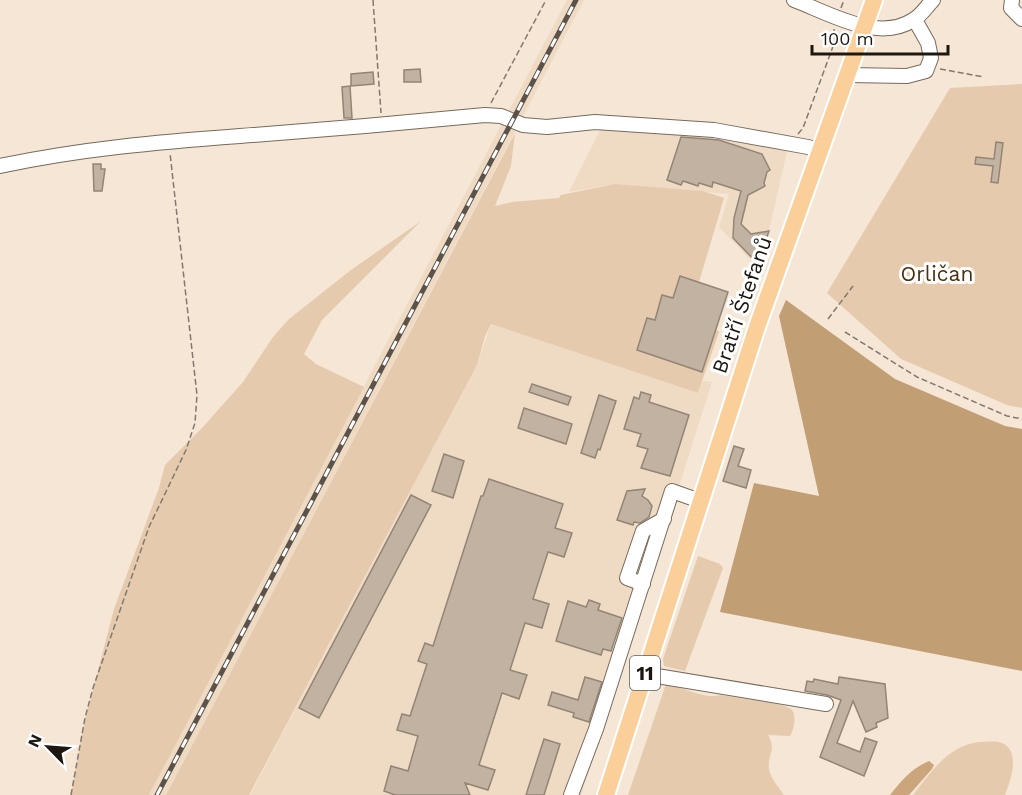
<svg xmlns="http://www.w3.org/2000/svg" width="1022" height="795" font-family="'Work Sans',sans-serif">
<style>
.built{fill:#efdac3}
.green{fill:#e5caad}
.forest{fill:#c29e75}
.water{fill:#cba67c}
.building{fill:#c1b2a2;stroke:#938576;stroke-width:1.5}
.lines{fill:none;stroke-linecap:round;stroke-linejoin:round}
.minor-casing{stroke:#786a5b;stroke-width:16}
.major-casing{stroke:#fff;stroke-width:20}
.path{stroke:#83796e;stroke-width:1.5;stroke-dasharray:6 3;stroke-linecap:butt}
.minor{stroke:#fff;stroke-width:14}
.major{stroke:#fbcf99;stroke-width:16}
.rail-casing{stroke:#5b534a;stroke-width:5}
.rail{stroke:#fff;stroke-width:3;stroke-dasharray:9;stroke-linecap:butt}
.labels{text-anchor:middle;stroke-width:6;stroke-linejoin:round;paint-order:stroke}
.shield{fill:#fff;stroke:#605d58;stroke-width:1.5}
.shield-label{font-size:20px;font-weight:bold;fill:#1c1711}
.park-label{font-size:21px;fill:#4b3110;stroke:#fff}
.street-label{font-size:21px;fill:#1c1711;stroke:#fff}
</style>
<rect width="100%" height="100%" fill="#f5e6d5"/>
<g class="built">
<path d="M567,0H584L166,795H149Z"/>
<path d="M602,126L730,136L788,147L760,270L719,227L729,194L615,184L569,192Z"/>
<path d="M491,324L698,393L703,381L712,382L581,795H250L477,365Z"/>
</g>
<g class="green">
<path d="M1022,84V408L1007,405L901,359L827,293L950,88Z"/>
<path d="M515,133L511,166L495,206L512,202L559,198L561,195L615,184L703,191L724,198L699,282L694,313L719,332L698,393L491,324L485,336L477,365L249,795H166Z"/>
<path d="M421,221L322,320L304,354L316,364L364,387L149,795H71L83,728L114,609L159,488L165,465L202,428L243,382L273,337L289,319L351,270Z"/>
<path d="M698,556L720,564L723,568L685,671L664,666L663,659Z"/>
<path d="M666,684C683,687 705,700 721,695C735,698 781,702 791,709C797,714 794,730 790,736L768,735C777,750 767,755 769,769C770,777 779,788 784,795H628Z"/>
<path d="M979,742C985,742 993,741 999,742C1022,748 1011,780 1005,795H913C930,773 949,745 979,742Z"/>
</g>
<path class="forest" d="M786,300L895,379L1005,426L1022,429V671L720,612L754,483L819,496L779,316Z"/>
<path class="water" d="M929,761L934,765L932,769L909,795H890C901,781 912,768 929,761Z"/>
<g class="building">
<path d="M420,69L421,82H404V70Z"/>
<path d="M373,72L374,84L351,86V74Z"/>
<path d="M350,86L352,118H344L342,87Z"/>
<path d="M681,137L719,140L762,154L770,170L767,172L764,183L765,186L748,195L741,224L751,234L769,231L758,264L733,238L734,218L741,191L713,182L712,187L699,183L698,186L683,181L681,185L667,180Z"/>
<path d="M996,142L1003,143L998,183L991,182L993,166L975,164L976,157L994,159Z"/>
<path d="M93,164H101V169H105L102,191H94Z"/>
<path d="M680,276L728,292L702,372L637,350L647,318L655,320L662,295L673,298Z"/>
<path d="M532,384L571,397L568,405L529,392Z"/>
<path d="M641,392L651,395L649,402L689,415L670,476L641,468L648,449L637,446L641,434L624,429L634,397L639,399Z"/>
<path d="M599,395L616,401L600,450L598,449L595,458L581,453Z"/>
<path d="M524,408L572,424L566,444L518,428Z"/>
<path d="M734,446L744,449L738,466L751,470L746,488L723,481Z"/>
<path d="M444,454L464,461L453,498L432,491Z"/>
<path d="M489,479L563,504L555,528L572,533L564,557L548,552L533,599L549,604L542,628L525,623L510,670L527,675L519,699L502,693L479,765L495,770L488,790L465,783L470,795H395L384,791L391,766L408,771L418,736L397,730L402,714L410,716L427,664L418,661L425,643L433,646L481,496H483Z"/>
<path d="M645,489L642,496L648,500L652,506L649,517L640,523L634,522L633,525L617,520L627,491Z"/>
<path d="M411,495L431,505L319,718L299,708Z"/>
<path d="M589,600L600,604L598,610L622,618L611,651L603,649L601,655L556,641L568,601L586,607Z"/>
<path d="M585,677L602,682L589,722L573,717L574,713L548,705L552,692L578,700Z"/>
<path d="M839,677L885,684L888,718L876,723L877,727L866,732L853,701L837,743L860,752L865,738L877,742L864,776L820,757L841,700L827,695L805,691L807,681L813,682L814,679L838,684Z"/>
<path d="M544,739L560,744L555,760L544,795H526Z"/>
</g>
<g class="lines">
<defs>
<g id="minor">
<path d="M794,0C829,13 878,43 913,20C921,16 927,6 933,0"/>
<path d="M1012,0L1011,8L1022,19"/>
<path d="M848,75L907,76L926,71L931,58L928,43L915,20"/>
<path d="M0,166C79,149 159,142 240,136C321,130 403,123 485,115L501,116L523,125L547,127L595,122L714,130L808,147L820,151"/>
<path d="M643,584L627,578L643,531L664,519"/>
<path d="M645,674L826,704"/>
<path d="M571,795L596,729L672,491L700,501"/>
</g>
<path id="major" d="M606,795L757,327L874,0"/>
</defs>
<use href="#minor" class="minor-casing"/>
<use href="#major" class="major-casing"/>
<g class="path">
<path d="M373,0L381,113"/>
<path d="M841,8L844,0"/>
<path d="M940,69L984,77"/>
<path d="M491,103L546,0"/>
<path d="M798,134L803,128L835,41L834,29"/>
<path d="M828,319L853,286"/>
<path d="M845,332L917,377L1007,416L1022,419"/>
<path d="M71,795L85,718L93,688L149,527L186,450L195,423L197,395L170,153"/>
</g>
<use href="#minor" class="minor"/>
<use href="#major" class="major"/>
<defs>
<path id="rail" d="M157,795L576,0"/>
</defs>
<use href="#rail" class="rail-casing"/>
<use href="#rail" class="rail"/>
</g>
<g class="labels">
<rect class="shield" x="630" y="656" width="30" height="34" rx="4.5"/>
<g class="shield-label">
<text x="645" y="680">11</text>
</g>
<g class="park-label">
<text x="937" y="281">Orličan</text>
</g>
<g class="street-label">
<text transform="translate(742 305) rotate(-71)" y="7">Bratří Štefanů</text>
</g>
</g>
<g transform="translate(48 747) rotate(295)" stroke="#ffffff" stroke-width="4.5" paint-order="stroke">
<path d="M0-4.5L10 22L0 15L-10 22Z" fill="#1c1711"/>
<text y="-9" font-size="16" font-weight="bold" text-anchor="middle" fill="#1c1711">N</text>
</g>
<path d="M812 45v9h136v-9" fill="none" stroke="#1c1711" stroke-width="3"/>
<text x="821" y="45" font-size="18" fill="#1c1711" stroke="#ffffff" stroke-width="4.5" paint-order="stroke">100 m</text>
</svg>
